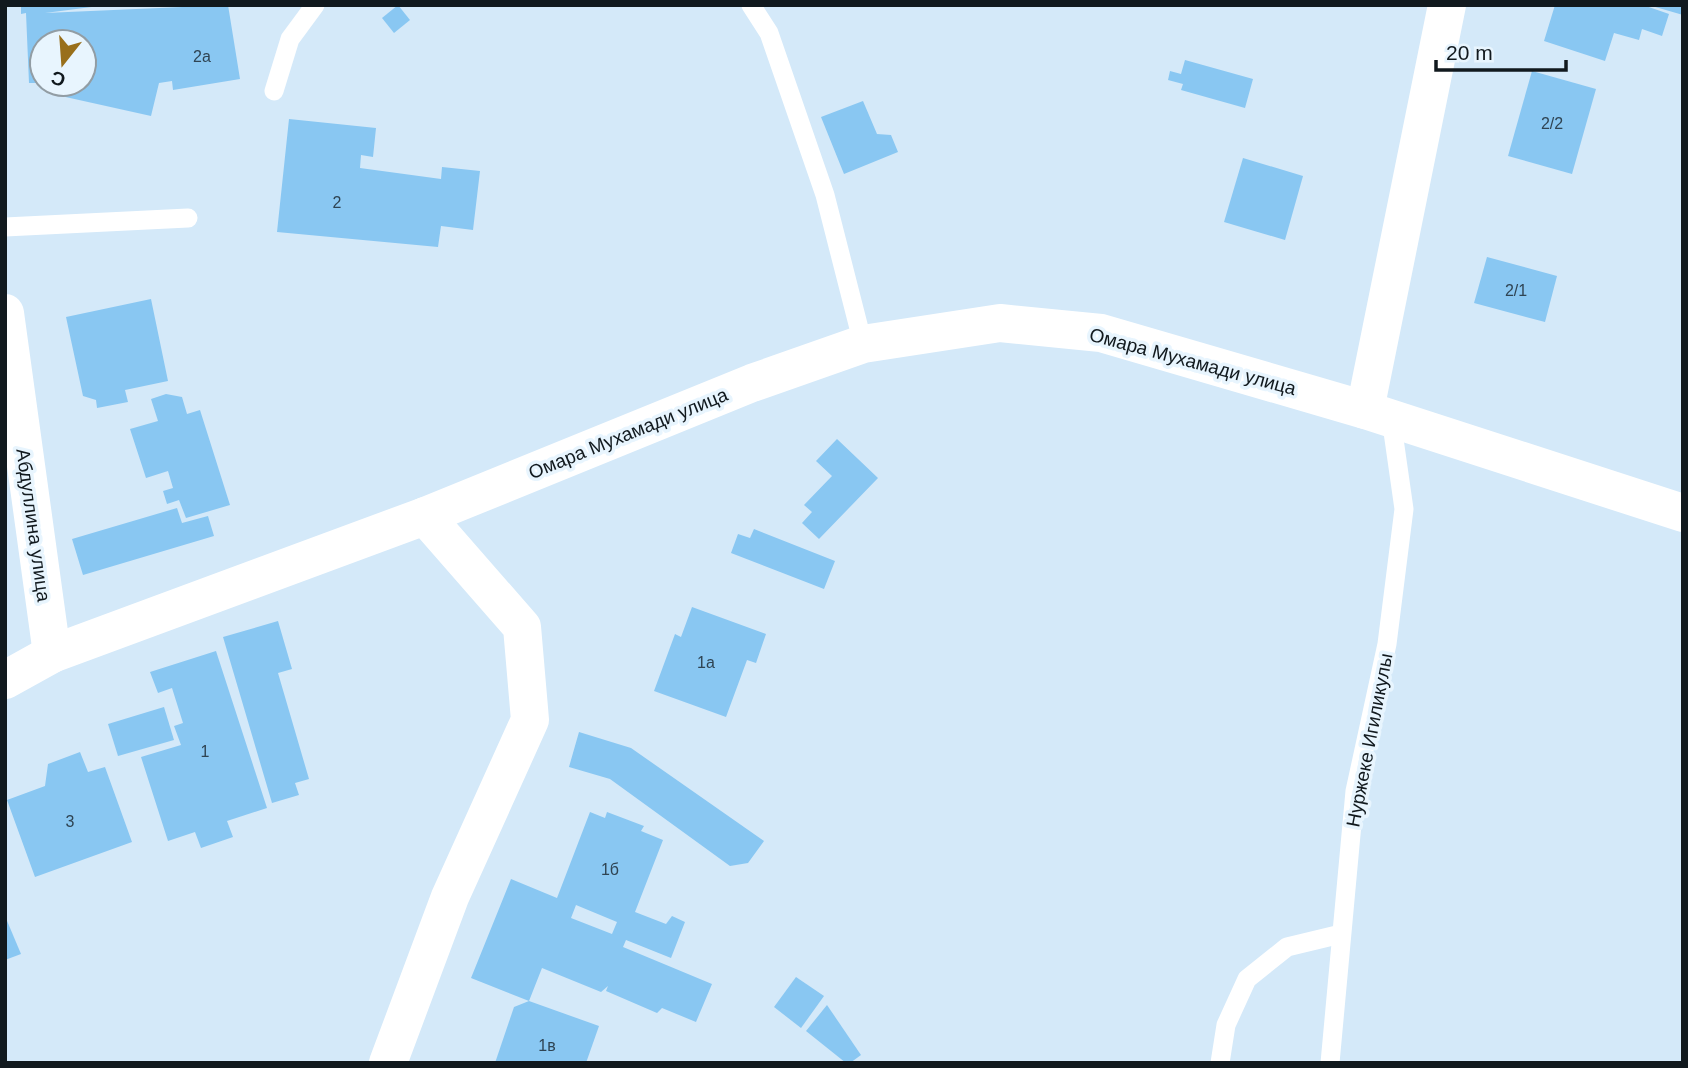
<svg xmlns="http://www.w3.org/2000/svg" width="1688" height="1068" font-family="Helvetica,sans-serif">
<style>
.building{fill:#89c7f2;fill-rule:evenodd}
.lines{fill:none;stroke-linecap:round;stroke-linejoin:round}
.lane{stroke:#fff;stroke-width:19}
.street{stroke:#fff;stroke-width:38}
.labels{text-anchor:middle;stroke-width:7;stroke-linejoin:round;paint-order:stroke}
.number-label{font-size:16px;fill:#2f4453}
.street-label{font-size:19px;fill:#11191e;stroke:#e8f5fe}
</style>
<rect width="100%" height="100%" fill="#d4e9f9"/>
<g class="building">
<path d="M21,5H107L45,13L228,5L240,79L173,90L172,81L159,83L151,116L61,96L64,84H84V42H42V83H29L26,13L21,14Z"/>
<path d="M398,5L410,20L394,33L382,18Z"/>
<path d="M1555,5H1643L1669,14L1662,36L1642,29L1639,40L1614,33L1605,61L1544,41Z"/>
<path d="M1652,5H1683V15L1652,6Z"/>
<path d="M1185,60L1253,79L1245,108L1181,90L1183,84L1168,80L1170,71L1181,74Z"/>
<path d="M1532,71L1596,89L1572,174L1508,156Z"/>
<path d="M863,101L877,134L891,135L898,152L844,174L821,117Z"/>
<path d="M289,119L376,128L373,157L361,155L360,168L441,179L442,167L480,171L473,230L441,226L438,247L277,232Z"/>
<path d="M1243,158L1303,176L1285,240L1224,222Z"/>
<path d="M1487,257L1557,276L1545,322L1474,303Z"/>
<path d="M151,299L168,381L125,390L128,402L97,408L96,400L83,396L66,317Z"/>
<path d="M166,394L182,397L187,414L200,410L230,505L186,518L179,500L167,504L163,491L173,488L168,471L146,478L130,429L158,421L151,399Z"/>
<path d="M837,439L878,478L819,539L802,523L812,512L804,505L832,476L816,461Z"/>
<path d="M177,508L182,523L208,516L214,536L83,575L72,539Z"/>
<path d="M754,529L835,561L824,589L731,553L738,534L750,538Z"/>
<path d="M692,607L766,634L756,663L747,660L726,717L654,691L675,634L681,637Z"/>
<path d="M278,621L292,669L278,673L309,779L295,783L299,795L272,803L223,637Z"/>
<path d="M216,651L267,808L227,821L233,837L201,848L195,832L168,841L141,757L181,745L174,726L183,723L172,688L158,693L150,672Z"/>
<path d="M164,707L174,740L118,756L108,724Z"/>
<path d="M579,732L631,748L764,841L748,863L730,866L610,779L569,767Z"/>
<path d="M80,752L88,772L105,767L132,842L35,877L7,800L45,786L48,764Z"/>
<path d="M590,812L605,818L607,812L644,826L641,831L663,840L635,912L666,924L672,916L685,922L671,958L626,940L623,947L712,984L696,1022L662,1008L657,1013L606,991L608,986L601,992L542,968L529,1001L471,978L511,879L557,898ZM576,905L617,922L612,934L571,918Z"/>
<path d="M5,916L21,954L5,960Z"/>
<path d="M796,977L824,996L801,1028L774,1007Z"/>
<path d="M529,1001L599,1026L586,1063H495L514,1007Z"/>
<path d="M827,1005L861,1055L850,1063H846L806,1031Z"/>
</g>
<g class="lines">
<g class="lane">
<path d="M751,5L769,33L825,195L863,344"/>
<path d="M274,91L290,39L315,5"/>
<path d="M5,227L188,218"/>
<path d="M1220,1063L1226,1025L1247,979L1287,947L1341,934"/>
<path d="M1330,1063L1355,791L1387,644L1404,509L1391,418"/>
</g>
<g class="street">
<path d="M5,313L52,654"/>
<path d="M1365,410L1447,5"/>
<path d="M5,680L52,654L425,516L752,383L863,344L1000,323L1101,333L1365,410L1683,513"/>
<path d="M388,1063L450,897L530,720L522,627L425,516"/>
</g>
</g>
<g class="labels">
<g class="number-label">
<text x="202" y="62">2а</text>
<text x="1552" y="129">2/2</text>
<text x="337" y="208">2</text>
<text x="1516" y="296">2/1</text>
<text x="706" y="668">1а</text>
<text x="205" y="757">1</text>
<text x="70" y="827">3</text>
<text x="610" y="875">1б</text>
<text x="547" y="1051">1в</text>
</g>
<g class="street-label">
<text transform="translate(1193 361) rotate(15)" y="7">Омара Мухамади улица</text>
<text transform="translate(628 433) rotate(-22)" y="7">Омара Мухамади улица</text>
<text transform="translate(34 525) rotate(82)" y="7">Абдуллина улица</text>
<text transform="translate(1369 740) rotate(-79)" y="7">Нуржеке Игиликулы</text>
</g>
</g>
<rect width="1688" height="1068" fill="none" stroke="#11191e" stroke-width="14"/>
<g transform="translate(63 63) rotate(197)"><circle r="33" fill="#e8f5fe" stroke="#929da4" stroke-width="2"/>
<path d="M0-5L12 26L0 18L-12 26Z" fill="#986f1b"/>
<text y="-10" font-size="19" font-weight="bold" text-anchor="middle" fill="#11191e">С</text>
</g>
<path d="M1436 60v10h130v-10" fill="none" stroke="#11191e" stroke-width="3.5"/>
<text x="1446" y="60" font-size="21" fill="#11191e" stroke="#e8f5fe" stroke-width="5" paint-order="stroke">20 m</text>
</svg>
